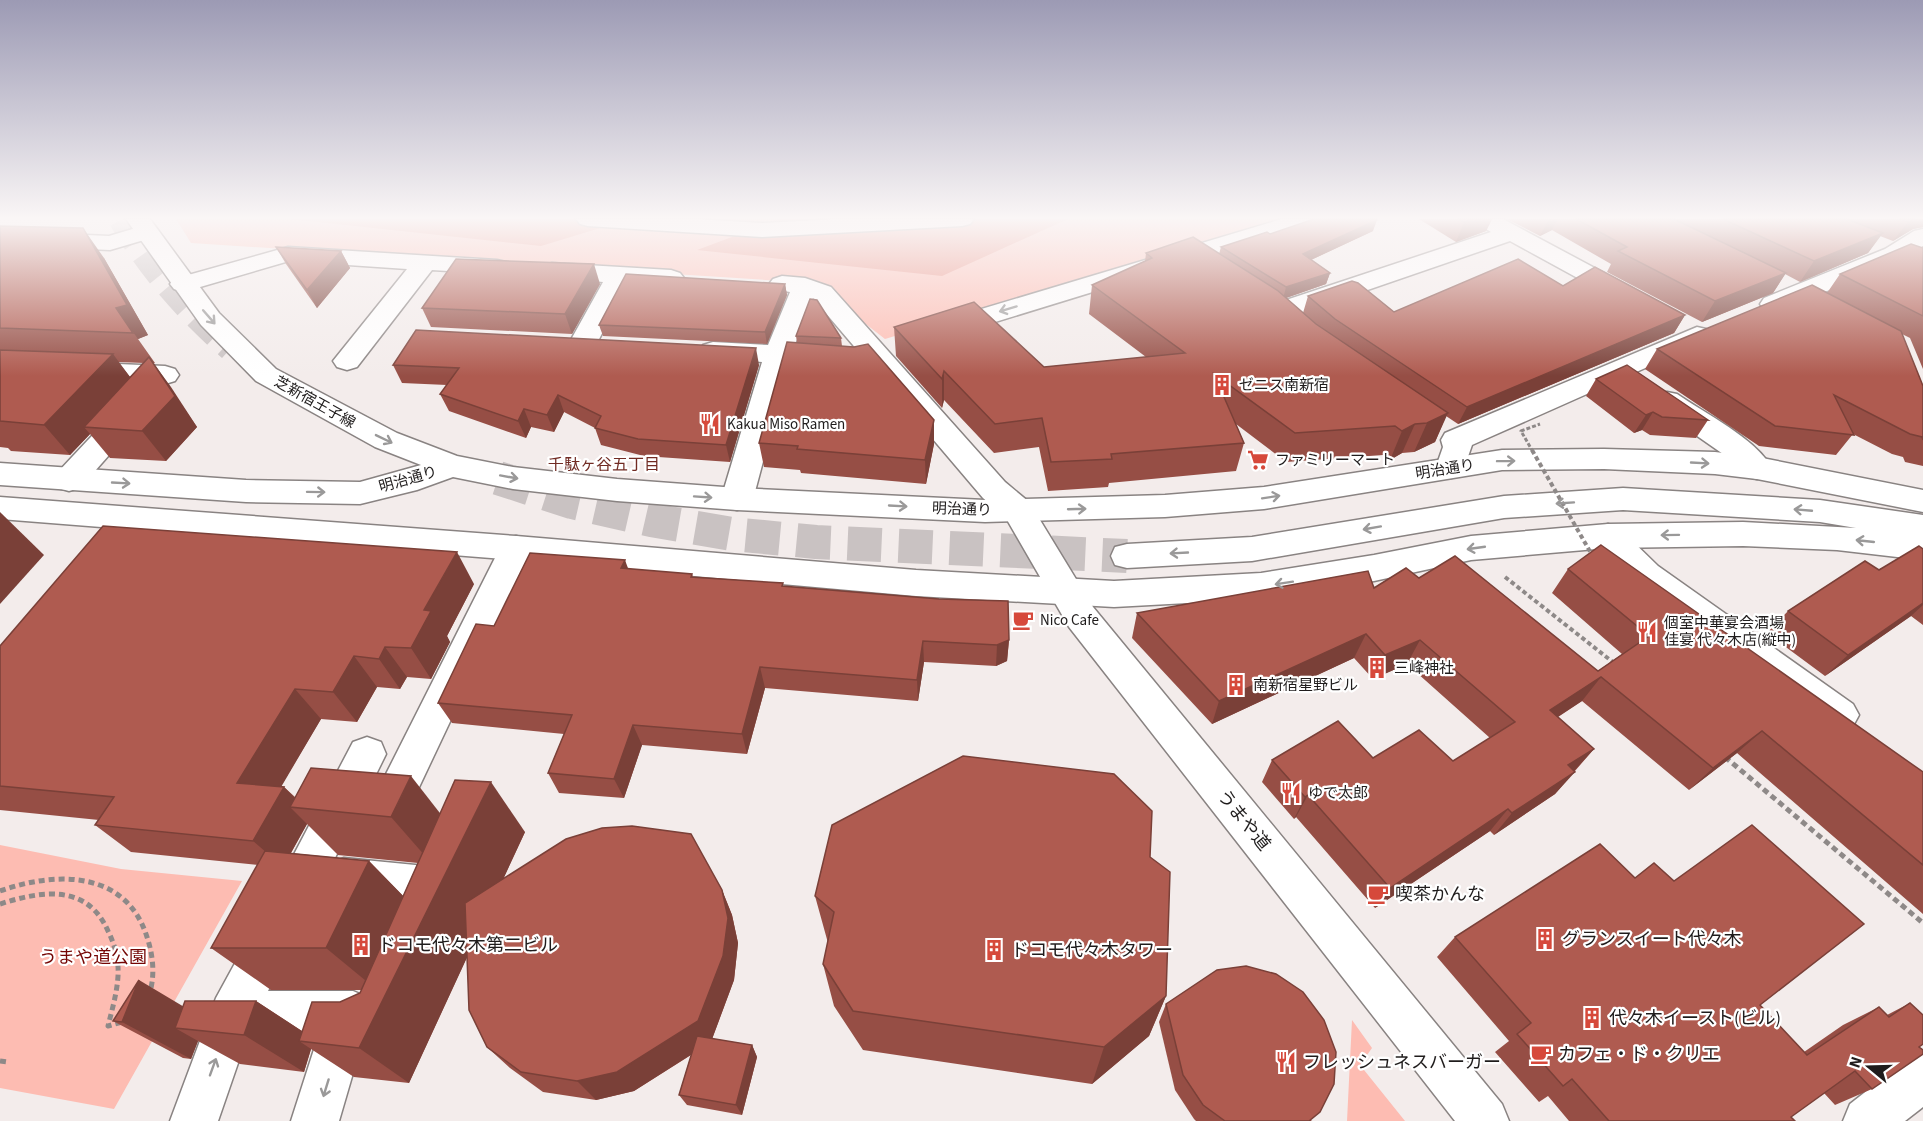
<svg xmlns="http://www.w3.org/2000/svg" width="1923" height="1121" font-family="'Source Sans 3','Noto Sans JP',sans-serif">
<style>
.green{fill:#fdbcb2}
.forest{fill:#ea9083}
.lines{fill:none;stroke-linecap:round;stroke-linejoin:round}
.major-tunnel-far1{stroke:#c9c2c2;stroke-width:27;stroke-dasharray:27 14;stroke-linecap:butt}
.major-tunnel{stroke:#c9c2c2;stroke-width:34;stroke-dasharray:34 17;stroke-linecap:butt}
.minor-casing{stroke:#898382;stroke-width:3}
.major-casing{stroke:#898382;stroke-width:3}
.path-far1{stroke:#8e8988;stroke-width:4;stroke-dasharray:4.5 3;stroke-linecap:butt}
.path{stroke:#8e8988;stroke-width:5;stroke-dasharray:6 4;stroke-linecap:butt}
.minor{fill:#fff;fill-rule:evenodd}
.major{fill:#fff;fill-rule:evenodd}
.path-bridge-far1{stroke:#8e8988;stroke-width:3;stroke-dasharray:4 2;stroke-linecap:butt}
.path-bridge{stroke:#8e8988;stroke-width:4;stroke-dasharray:4.5 3;stroke-linecap:butt}
.wall{fill:#964e45;fill-rule:evenodd}
.shaded-wall{fill:#7a4038}
.building{fill:#af5b50;stroke:#7a4038;stroke-width:1.5}
.oneway{stroke:#9a9999}
.labels{text-anchor:middle;stroke-width:4.5;stroke-linejoin:round;paint-order:stroke}
.poi-label{font-size:15px;fill:#1f1c1c;stroke:#fff;text-anchor:start}
.street-label{font-size:15px;fill:#1f1c1c;stroke:#fff}
.neighbourhood-label{font-size:16px;fill:#712b23;stroke:#fff}
.near-street-label{font-size:18px;fill:#1f1c1c;stroke:#fff}
.near-poi-label{font-size:18px;fill:#1f1c1c;stroke:#fff;text-anchor:start}
.near-park-label{font-size:18px;fill:#750604;stroke:#fff}
</style>
<rect width="100%" height="100%" fill="#f3eceb"/>
<g class="green">
<path d="M176,219H1282L885,339L813,283L191,243Z"/>
<path d="M0,845L121,869L242,881L114,1109L0,1088Z"/>
<path d="M1352,1020L1372,1048L1360,1065L1405,1121H1347Z"/>
</g>
<g class="forest">
<path d="M290,219H630L541,246Z"/>
<path d="M780,219H1068L942,276L697,250Z"/>
</g>
<g class="lines">
<path class="major-tunnel-far1" d="M122,219C151,269 188,310 231,348"/>
<path class="major-tunnel" d="M498,478L572,502L651,520L732,534L816,542L1127,556"/>
<defs>
<g id="minor">
<path d="M576,219H695L762,223L839,219H974L970,224L962,226L762,237L588,226L580,224Z"/>
<path d="M1282,219H1318L1314,224L956,334L947,336L938,334L934,328L938,322Z"/>
<path d="M1474,219H1503L1634,289L1638,294L1634,299L1625,302L1616,299L1510,241L1289,317L1280,319L1271,317L1267,311L1271,305L1491,232L1478,224Z"/>
<path d="M146,225L154,227L158,232L154,237L110,250L0,245V231L109,236Z"/>
<path d="M1923,229V246L1903,259L1782,310L1773,312L1764,310L1760,304L1764,298L1885,249L1914,231Z"/>
<path d="M288,247L497,260L506,262L509,267L506,272L497,274L432,270L357,367L347,370L337,367L333,361L407,269L289,261L183,292L174,289L170,284L174,279Z"/>
<path d="M552,263L671,270L680,273L684,278L680,283L671,286L628,283L596,345L592,351L582,353L572,351L568,345L603,282L543,276L539,271L543,266Z"/>
<path d="M782,276L805,278L831,287L1005,482L1029,502L1093,607L1502,1104L1509,1121H1455L1069,627L1006,518L983,498L813,298L794,347L839,351L843,357L839,363L829,366L789,364L753,499L748,507L737,510L726,507L721,499L762,362L703,357L699,351L703,345L713,342L768,345L790,292L773,289L769,284L773,279Z"/>
<path d="M1697,327L1706,329L1710,335L1706,341L1472,445L1462,474L1451,478L1440,474L1436,467L1443,447L1441,440L1445,433Z"/>
<path d="M0,359L165,366L175,369L179,375L175,381L165,384L0,377Z"/>
<path d="M1667,392L1677,394C1706,414 1755,438 1772,468L1768,476L1757,479L1746,476L1723,454L1657,408L1653,401L1657,394Z"/>
<path d="M129,404L139,407L143,414L139,421L80,488L69,491L58,488L54,480L58,472L119,407Z"/>
<path d="M1608,524L1619,528L1658,566L1853,704L1859,715L1853,726L1840,731L1827,726L1634,584L1597,544L1592,536L1597,528Z"/>
<path d="M516,536L528,539L532,548L413,800L399,806L385,800L379,788L385,776L500,548L504,539Z"/>
<path d="M367,737L381,742L386,754L333,862L344,858L446,868L461,874L467,888L461,902L446,908L344,898L329,892L324,880L310,909L295,915L280,909L274,895L280,881L353,742Z"/>
<path d="M272,917L287,923L294,938L268,991H353L369,998L376,1014L369,1030L365,1032L339,1121H291L318,1037H247L218,1121H170L216,998L257,923Z"/>
<path d="M1923,1053V1107L1905,1121H1843L1850,1104L1906,1060Z"/>
</g>
<g id="major">
<path d="M126,219H150L219,313L276,369L397,433L457,456L513,467L617,479L737,488L985,500L1165,495L1264,487L1502,450L1604,449L1715,452L1757,457L1923,490V512L1757,479L1715,474L1604,469L1502,470L1264,509L1165,517L985,522L737,510L617,501L513,489L453,477L417,490L360,504L246,502L0,485V463L246,480L360,482L421,465L375,447L256,381L201,325Z"/>
<path d="M1623,488L1820,500L1923,515V560L1837,550L1743,546L1608,548L1471,560L1374,581L1261,599L1114,607L916,596L516,560L0,519V497L516,536L916,570L1114,581L1261,573L1374,555L1471,536L1608,524L1743,522L1856,528L1820,522L1623,510L1504,518L1252,561L1127,568L1115,565L1111,556L1115,547L1127,544L1252,537L1504,496Z"/>
</g>
</defs>
<use href="#minor" class="minor-casing"/>
<use href="#major" class="major-casing"/>
<path class="path-far1" d="M1505,577L1614,663"/>
<g class="path">
<path d="M1725,757L1923,923"/>
<path d="M0,891C56,871 126,870 147,937C153,955 155,974 150,992"/>
<path d="M0,904C41,891 87,883 108,931C115,945 119,960 118,976C117,993 112,1010 108,1026L122,1022"/>
<path d="M0,1061L7,1062"/>
</g>
<use href="#minor" class="minor"/>
<use href="#major" class="major"/>
<path class="path-bridge-far1" d="M1533,452L1521,431L1540,424"/>
<path class="path-bridge" d="M1532,450L1592,555"/>
</g>
<g class="wall">
<path d="M1419,219H1492L1486,231L1456,242Z"/>
<path d="M1507,219H1923V227L1913,229L1893,241L1880,236L1868,253L1800,282L1785,274L1773,293L1702,322L1607,272L1611,264L1552,230L1540,236Z"/>
<path d="M0,226L104,258L148,335L138,339L155,363H153L197,427L166,461L110,458L90,434L70,455L11,451L8,448L0,447ZM118,362L144,363L130,377Z"/>
<path d="M1373,231L1311,260L1330,273L1326,284L1286,298L1303,313L1308,296L1394,312L1563,286L1685,315L1674,333L1458,424L1446,416L1435,442L1414,452L1402,453L1390,460L1383,455L1286,462L1236,424L1244,443L1236,471L1109,483L1108,487L1048,491L1039,447L994,453L944,400L942,408L896,356L894,327L1044,367L1146,357L1089,314L1092,285L1145,262L1146,253L1219,254L1221,247L1270,234Z"/>
<path d="M1923,246V369L1910,338L1902,334L1923,386V466L1905,462L1903,457L1892,454L1853,434L1836,455L1759,446L1645,369L1657,349L1827,293L1840,274L1922,248Z"/>
<path d="M276,247L341,251L350,268L317,308L286,264Z"/>
<path d="M600,284L572,334L431,327L422,308Z"/>
<path d="M785,284L787,295L767,344L603,336L599,325Z"/>
<path d="M796,336L841,338L842,346L934,444L926,484L801,473L800,470L764,467L759,443L797,343Z"/>
<path d="M393,365H759L730,462L644,456L601,445L595,428L564,412L554,432L531,427L526,438L449,411L440,394L447,385L402,383Z"/>
<path d="M1596,379L1708,420L1696,438L1650,435L1642,430L1634,433L1586,396Z"/>
<path d="M1923,549V625L1911,616L1825,676L1767,633L1788,611Z"/>
<path d="M628,569L692,574L693,577L783,583V587L1009,640L1007,661L996,666L924,662L918,701L765,688L747,754L642,745L624,798L559,793L548,773L564,734L452,723L438,703L494,626Z"/>
<path d="M1568,569L1923,772V914L1737,753L1689,790L1582,701L1558,717L1594,749L1555,794L1494,835L1490,831L1375,908L1296,817L1294,819L1262,782L1272,760L1373,758L1453,761L1490,738L1407,664L1373,679L1354,658L1212,724L1132,638L1137,613L1374,588L1419,578L1598,671L1622,654L1552,593Z"/>
<path d="M474,584L447,636L450,642L431,679L407,677L400,689L377,687L357,722L321,719L281,786L284,787L295,797L440,813L525,832L503,879L722,890L732,915L738,943L734,980L712,1039L752,1045L757,1057L742,1115L687,1105L679,1095L691,1055L634,1091L596,1100L543,1092L510,1068L487,1047L467,957L409,1083L354,1077L311,1049L304,1072L240,1064L198,1041L191,1059L183,1058L113,1021L183,1006L256,1001L302,1031L340,1002L360,993L362,990H271L211,948L258,865L131,852L95,825L99,820L0,810V646ZM307,824L338,855L418,863L403,896L369,861L291,853Z"/>
<path d="M1150,857L1166,996L1149,1036L1092,1084L863,1050L834,1006L823,964L828,943L815,896Z"/>
<path d="M1455,937L1760,1005L1804,1052L1843,1025L1879,1007L1887,1015L1910,1003L1872,1089L1835,1105L1824,1093L1791,1117L1795,1121H1569L1548,1096L1539,1102L1495,1052L1509,1041L1437,957Z"/>
<path d="M1166,1004L1312,1121H1196L1194,1119L1175,1090L1159,1022Z"/>
</g>
<g class="shaded-wall">
<path d="M1473,219H1492L1486,231L1456,242L1464,222Z"/>
<path d="M1549,219H1558L1552,230L1540,236Z"/>
<path d="M1913,219H1923V227L1913,229L1893,241L1908,222Z"/>
<path d="M1377,220L1373,231L1300,265L1303,254Z"/>
<path d="M83,228L104,258L148,335L138,339L155,363L116,308Z"/>
<path d="M1883,233L1868,253L1800,282L1814,261Z"/>
<path d="M341,251L350,268L317,308L307,290Z"/>
<path d="M594,264L600,284L572,334L565,314Z"/>
<path d="M1330,273L1326,284L1283,299L1286,287Z"/>
<path d="M1786,273L1773,293L1702,322L1715,301Z"/>
<path d="M785,284L787,295L767,344L765,332Z"/>
<path d="M1685,315L1674,333L1458,424L1467,407Z"/>
<path d="M756,348L759,365L730,462L726,445Z"/>
<path d="M113,354L136,385L84,427L90,434L70,455L44,425Z"/>
<path d="M149,357L171,387L197,427L166,461L142,431Z"/>
<path d="M944,371V400L942,408V379Z"/>
<path d="M558,395L564,412L554,432L547,415Z"/>
<path d="M524,409L531,427L526,438L518,421Z"/>
<path d="M1653,412L1642,430L1634,433L1646,415Z"/>
<path d="M1448,413L1435,442L1414,452L1427,423Z"/>
<path d="M934,420V444L926,484L925,460Z"/>
<path d="M1415,424L1402,453L1390,460L1402,431Z"/>
<path d="M0,512L44,555L0,604Z"/>
<path d="M457,552L474,584L447,636L450,642L431,679L411,648L424,610Z"/>
<path d="M625,560L633,582L621,568Z"/>
<path d="M1923,603V605L1911,616L1825,676L1848,655Z"/>
<path d="M1366,634L1354,658L1212,724L1219,701Z"/>
<path d="M1009,640L1007,661L996,666L997,645Z"/>
<path d="M1420,640L1407,664L1373,679L1385,655Z"/>
<path d="M923,641L924,662L918,701L917,680Z"/>
<path d="M385,647L407,677L400,689L379,659Z"/>
<path d="M354,656L377,687L357,722L333,692Z"/>
<path d="M760,667L765,688L747,754L742,734Z"/>
<path d="M1601,677L1582,701L1533,733L1550,710Z"/>
<path d="M295,689L321,719L267,811L237,783Z"/>
<path d="M633,725L642,745L624,798L614,779Z"/>
<path d="M1762,731L1737,753L1689,790L1713,768Z"/>
<path d="M1594,749L1574,771L1568,765Z"/>
<path d="M1575,772L1555,794L1494,835L1512,813Z"/>
<path d="M411,776L450,826L433,865L391,817Z"/>
<path d="M491,782L525,832L409,1083L359,1048Z"/>
<path d="M284,787L305,808L290,807L307,824L283,867L253,841Z"/>
<path d="M1308,795L1296,817L1294,819L1305,797Z"/>
<path d="M1508,809L1490,831L1375,908L1390,888Z"/>
<path d="M369,861L414,907L377,990L326,948Z"/>
<path d="M722,890L732,915L738,943L734,980L711,1042L634,1091L596,1100L577,1081Z"/>
<path d="M139,980L206,1020L175,1028L198,1041L191,1059L122,1022Z"/>
<path d="M1166,996L1149,1036L1092,1084L1104,1047Z"/>
<path d="M256,1001L314,1039L299,1041L311,1049L304,1072L244,1035Z"/>
<path d="M752,1045L757,1057L742,1115L736,1105Z"/>
</g>
<g class="building">
<path d="M1314,219H1376L1377,220L1303,254L1330,273L1286,287L1221,247L1267,232L1270,234Z"/>
<path d="M1458,219H1473L1464,222Z"/>
<path d="M1576,219H1674L1786,273L1715,301L1618,251L1627,247Z"/>
<path d="M1723,219H1847L1883,233L1814,261Z"/>
<path d="M1900,219H1913L1908,222Z"/>
<path d="M0,226L83,228L127,305L116,308L133,333L0,328Z"/>
<path d="M1193,237L1277,290L1316,324L1448,413L1427,423L1415,424L1402,431L1395,426L1295,433L1214,374L1244,443L1111,454L1112,459L1051,462L1042,418L995,424L944,371L942,379L894,327L974,302L1044,367L1185,353L1092,285L1152,258L1146,253Z"/>
<path d="M1911,244L1923,248V316L1840,274Z"/>
<path d="M276,247L341,251L307,290Z"/>
<path d="M456,259L594,264L565,314L422,308Z"/>
<path d="M1518,259L1563,286L1595,267L1685,315L1467,407L1335,319L1308,296L1352,281L1358,283L1394,312Z"/>
<path d="M626,274L785,284L765,332L599,325Z"/>
<path d="M1812,285L1901,331L1923,386V440L1922,437L1910,434L1834,395L1854,435L1775,426L1657,349Z"/>
<path d="M810,299L817,300L841,338L796,336Z"/>
<path d="M416,330L756,348L726,445L638,439L595,428L601,416L558,395L547,415L524,409L518,421L440,394L459,368L393,365Z"/>
<path d="M787,342L854,347L868,344L934,420L925,460L797,449L798,446L759,443Z"/>
<path d="M0,350L113,354L44,425L0,421Z"/>
<path d="M149,357L175,396L142,431L84,427Z"/>
<path d="M1627,365L1708,420L1662,417L1653,412L1646,415L1596,379Z"/>
<path d="M103,526L457,552L424,610L431,611L411,648L385,647L379,659L354,656L333,692L295,689L237,783L284,787L253,841L95,825L114,797L0,786V646Z"/>
<path d="M1601,545L1923,772V865L1762,731L1713,768L1601,677L1550,710L1594,749L1568,765L1575,772L1512,813L1508,809L1390,888L1308,795L1305,797L1272,760L1338,721L1373,758L1419,730L1453,761L1515,722L1420,640L1385,655L1366,634L1219,701L1137,613L1368,571L1374,588L1406,568L1419,578L1455,556L1598,671L1649,636L1568,569Z"/>
<path d="M1919,546L1923,549V603L1848,655L1788,611L1865,561L1879,570Z"/>
<path d="M530,553L625,560L621,568L692,574L691,577L783,583L782,586L939,599L1008,601L1009,640L997,645L923,641L917,680L760,667L742,734L633,725L614,779L548,773L572,715L438,703L476,624L494,626Z"/>
<path d="M963,756L1114,774L1152,811L1150,857L1170,872L1166,996L1104,1047L853,1011L823,964L834,912L815,896L832,825Z"/>
<path d="M311,768L411,776L391,817L290,807Z"/>
<path d="M455,780L491,782L359,1048L299,1041L312,1002H340L360,993Z"/>
<path d="M1752,825L1864,924L1760,1005L1807,1055L1879,1007L1889,1017L1910,1003L1923,1015V1044L1919,1047L1923,1050V1054L1872,1089L1855,1071L1791,1117L1795,1121H1609L1572,1079L1563,1086L1517,1034L1531,1023L1455,937L1600,844L1635,878L1654,863L1674,881Z"/>
<path d="M632,826L691,834L722,890L728,918L723,956L698,1021L617,1072L577,1081L521,1072L487,1047L469,1010L465,903L566,839L602,828Z"/>
<path d="M265,851L369,861L326,948H211Z"/>
<path d="M1246,966L1276,974L1303,992L1324,1020L1336,1052L1334,1084L1320,1112L1309,1121H1225L1203,1105L1183,1075L1166,1004L1217,970Z"/>
<path d="M139,980L122,1022L113,1021Z"/>
<path d="M185,1001H256L244,1035L175,1028Z"/>
<path d="M697,1036L752,1045L736,1105L679,1095Z"/>
</g>
<defs><path id="oneway-shaft" d="M-6 0H5M1.5-3L5.5 0L1.5 3" fill="none" stroke-width="1.6" stroke-linecap="round" stroke-linejoin="round" transform="scale(1.5)"/></defs>
<g class="oneway">
<use href="#oneway-shaft" transform="translate(1008 309) rotate(163)"/>
<use href="#oneway-shaft" transform="translate(209 317) rotate(49)"/>
<use href="#oneway-shaft" transform="translate(384 439) rotate(26)"/>
<use href="#oneway-shaft" transform="translate(1506 461) rotate(-1)"/>
<use href="#oneway-shaft" transform="translate(1700 463) rotate(3)"/>
<use href="#oneway-shaft" transform="translate(509 477) rotate(10)"/>
<use href="#oneway-shaft" transform="translate(121 483) rotate(3)"/>
<use href="#oneway-shaft" transform="translate(316 492) rotate(1)"/>
<use href="#oneway-shaft" transform="translate(703 497) rotate(4)"/>
<use href="#oneway-shaft" transform="translate(1271 497) rotate(-9)"/>
<use href="#oneway-shaft" transform="translate(1565 503) rotate(176)"/>
<use href="#oneway-shaft" transform="translate(898 506) rotate(3)"/>
<use href="#oneway-shaft" transform="translate(1077 509) rotate(-2)"/>
<use href="#oneway-shaft" transform="translate(1803 510) rotate(-175)"/>
<use href="#oneway-shaft" transform="translate(1372 528) rotate(170)"/>
<use href="#oneway-shaft" transform="translate(1670 535) rotate(179)"/>
<use href="#oneway-shaft" transform="translate(1865 541) rotate(-174)"/>
<use href="#oneway-shaft" transform="translate(1476 548) rotate(172)"/>
<use href="#oneway-shaft" transform="translate(1179 553) rotate(177)"/>
<use href="#oneway-shaft" transform="translate(1284 583) rotate(171)"/>
<use href="#oneway-shaft" transform="translate(213 1067) rotate(-70)"/>
<use href="#oneway-shaft" transform="translate(326 1088) rotate(107)"/>
</g>
<linearGradient id="sky" x2="0" y2="1"><stop stop-color="#9c9ab4"/><stop offset="0.58" stop-color="#faf6f6"/><stop offset="1" stop-color="#faf6f6" stop-opacity="0"/></linearGradient>
<rect width="1923" height="376" fill="url(#sky)"/>
<defs>
<symbol id="building-bare" viewBox="-9 -9 18 18"><path d="M-4-6H4V6H1V3H-1V6H-4ZM-2.5-4.3h1.7v1.8h-1.7ZM.8-4.3h1.7v1.8H.8ZM-2.5-1h1.7V.8h-1.7ZM.8-1h1.7V.8H.8Z" fill="#d6493b" stroke="#fff" stroke-width="2.5" paint-order="stroke"/></symbol>
<symbol id="restaurant-bare" viewBox="-9 -9 18 18"><path d="M-5-6h1v4h1v-4h1v4h1v-4h1v5L-1.5 .5V6h-2V.5L-5-1ZM5-6V6H3V1.5H1.5Q1.5-4 5-6Z" fill="#d6493b" stroke="#fff" stroke-width="2.5" paint-order="stroke"/></symbol>
<symbol id="supermarket-bare" viewBox="-9 -9 18 18"><path d="M-6-5.5h2.5l.6 2H6L4.5 2H-2.5L-4.4-4H-6ZM-1.5 3.2a1.3 1.3 0 1 0 .1 0ZM3 3.2a1.3 1.3 0 1 0 .1 0Z" fill="#d6493b" stroke="#fff" stroke-width="2.5" paint-order="stroke"/></symbol>
<symbol id="cafe-bare" viewBox="-9 -9 18 18"><path d="M-5.5-4.5H6V0H3Q3 3.5 0 3.5H-2.5Q-5.5 3.5-5.5 0ZM3-3.2v2h1.7v-2ZM-6 4.5H4V6H-6Z" fill="#d6493b" stroke="#fff" stroke-width="2.5" paint-order="stroke"/></symbol>
</defs>
<g fill-rule="evenodd">
<use href="#building-bare" x="1207" y="370" width="30" height="30"/>
<use href="#restaurant-bare" x="695" y="409" width="30" height="30"/>
<use href="#supermarket-bare" x="1243" y="445" width="30" height="30"/>
<use href="#cafe-bare" x="1008" y="605" width="30" height="30"/>
<use href="#restaurant-bare" x="1632" y="617" width="30" height="30"/>
<use href="#building-bare" x="1362" y="653" width="30" height="30"/>
<use href="#building-bare" x="1221" y="670" width="30" height="30"/>
<use href="#restaurant-bare" x="1276" y="778" width="30" height="30"/>
<use href="#cafe-bare" x="1363" y="879" width="30" height="30"/>
<use href="#building-bare" x="1530" y="924" width="30" height="30"/>
<use href="#building-bare" x="346" y="930" width="30" height="30"/>
<use href="#building-bare" x="979" y="935" width="30" height="30"/>
<use href="#building-bare" x="1577" y="1003" width="30" height="30"/>
<use href="#cafe-bare" x="1526" y="1039" width="30" height="30"/>
<use href="#restaurant-bare" x="1271" y="1047" width="30" height="30"/>
</g>
<g class="labels">
<g class="poi-label">
<text x="1239" y="390">ゼニス南新宿</text>
<text x="727" y="429">Kakua Miso Ramen</text>
<text x="1275" y="465">ファミリーマート</text>
<text x="1040" y="625">Nico Cafe</text>
<text x="1664" y="628">個室中華宴会酒場<tspan x="1664" dy="17">佳宴 代々木店(縦中)</tspan></text>
<text x="1394" y="673">三峰神社</text>
<text x="1253" y="690">南新宿星野ビル</text>
<text x="1308" y="798">ゆで太郎</text>
</g>
<g class="street-label">
<text transform="translate(315 402) rotate(29)" y="5">芝新宿王子線</text>
<text transform="translate(1445 469) rotate(-9)" y="5">明治通り</text>
<text transform="translate(408 479) rotate(-16)" y="5">明治通り</text>
<text transform="translate(962 509) rotate(2)" y="5">明治通り</text>
</g>
<g class="neighbourhood-label">
<text x="604" y="470">千駄ヶ谷五丁目</text>
</g>
<g class="near-street-label">
<text transform="translate(1244 820) rotate(51)" y="6">うまや道</text>
</g>
<g class="near-poi-label">
<text x="1395" y="900">喫茶かんな</text>
<text x="1562" y="945">グランスイート代々木</text>
<text x="378" y="951">ドコモ代々木第二ビル</text>
<text x="1011" y="956">ドコモ代々木タワー</text>
<text x="1609" y="1024">代々木イースト(ビル)</text>
<text x="1558" y="1060">カフェ・ド・クリエ</text>
<text x="1303" y="1068">フレッシュネスバーガー</text>
</g>
<g class="near-park-label">
<text x="93" y="963">うまや道公園</text>
</g>
</g>
<g transform="translate(1869 1067) rotate(289)" stroke="#ffffff" stroke-width="4.5" paint-order="stroke">
<path d="M0-4.5L10 22L0 15L-10 22Z" fill="#1f1c1c"/>
<text y="-9" font-size="16" font-weight="bold" text-anchor="middle" fill="#1f1c1c">N</text>
</g>
</svg>
